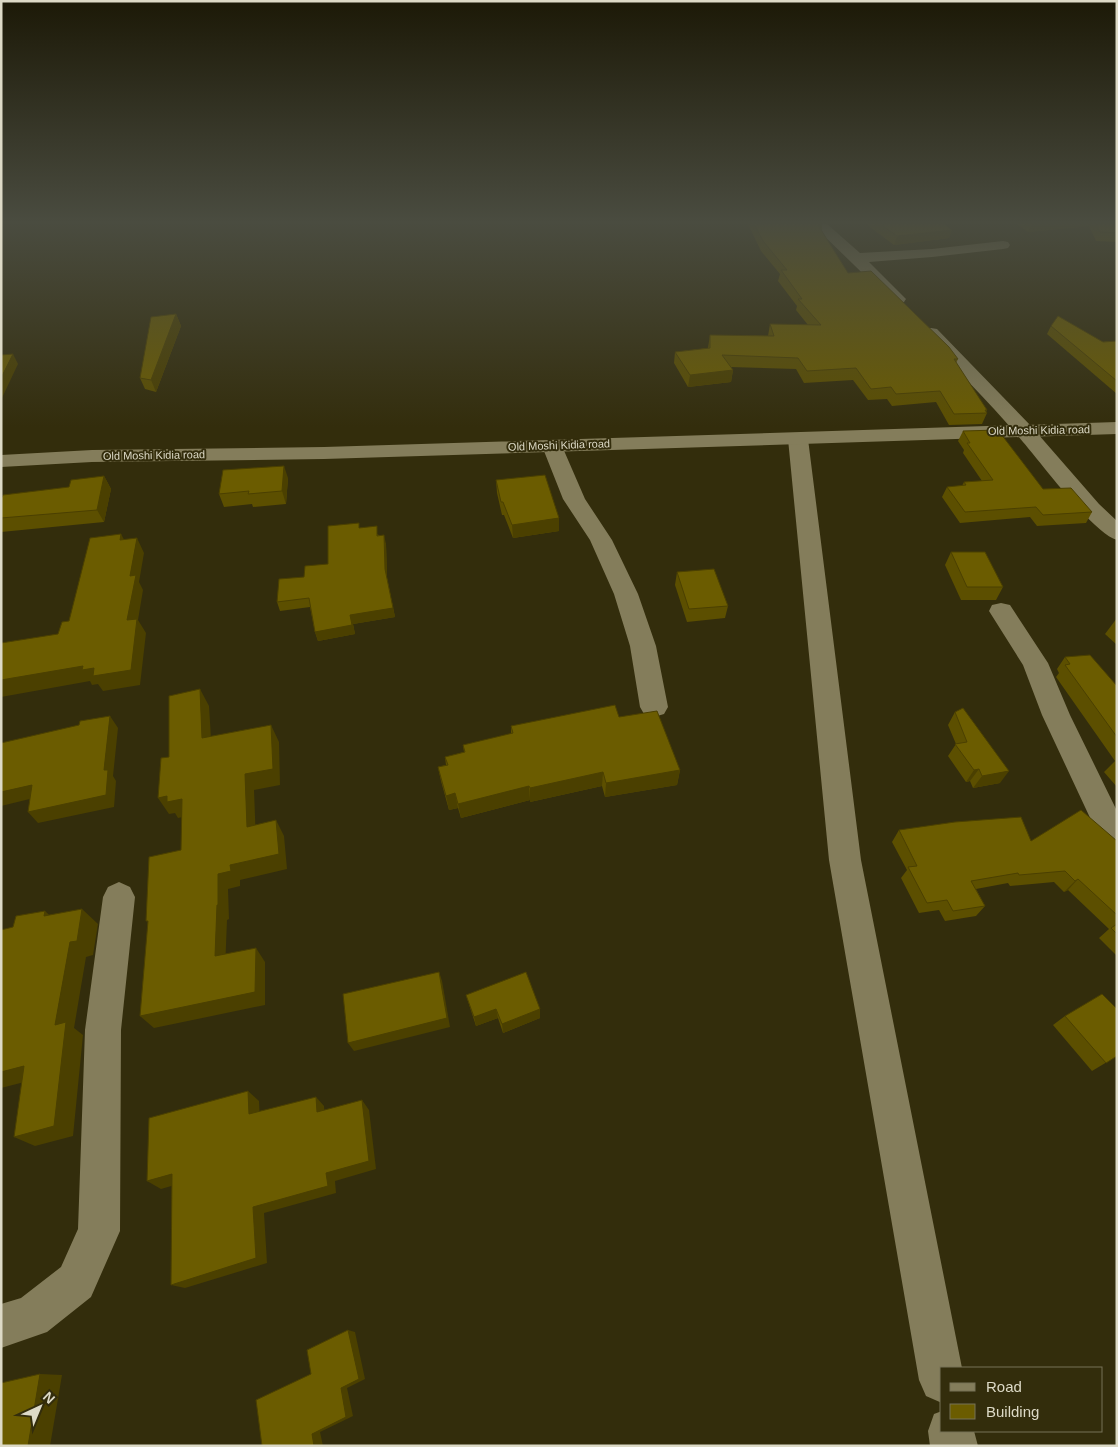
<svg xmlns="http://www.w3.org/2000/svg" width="1118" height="1447" font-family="Arial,sans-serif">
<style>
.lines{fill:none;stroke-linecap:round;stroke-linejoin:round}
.minor{fill:#847d5b;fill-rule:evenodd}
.tertiary{fill:#847d5b;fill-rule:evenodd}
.wall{fill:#5c4f00}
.shaded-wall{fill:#4b4000}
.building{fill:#6b5c00;stroke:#4b4000}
.labels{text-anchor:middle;stroke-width:4;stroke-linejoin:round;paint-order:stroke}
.far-street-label{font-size:11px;fill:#dddac7;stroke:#332d0c}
</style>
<rect width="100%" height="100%" fill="#332d0c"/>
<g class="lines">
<g class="minor">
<path d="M812,224H827L860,253L932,249L1003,241L1008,242L1010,245L1008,248L1003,249L932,257L869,262L906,299L904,302H892Z"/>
<path d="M931,328L937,329L1031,426L1099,504L1117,521V540C1092,533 1037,457 1017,435C988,401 956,369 925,337L923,333L925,329Z"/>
<path d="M798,433L805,435L808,439L861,860L962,1368H942V1403L926,1396L919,1380L829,860L788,439L791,435Z"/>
<path d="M552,440L559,442L562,446L585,499L612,540L638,594L656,646L668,707L664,714L654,717L644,714L640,707L630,646L614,594L590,540L563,499L542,446L545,442Z"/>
<path d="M1001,603L1010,605L1048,663L1070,715L1117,811V850L1106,846L1099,837L1042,715L1023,665L989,611L992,605Z"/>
<path d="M119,882L130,887L135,897L121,1030L120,1231L91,1297L47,1332L1,1348V1304L21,1298L61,1267L78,1229L85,1030L103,897L108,887Z"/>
<path d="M942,1411V1431H974L978,1446H930L928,1431L934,1414Z"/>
</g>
<path class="tertiary" d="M1117,422V434L324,459L92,462L1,467V455L92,450L324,447Z"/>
</g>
<g class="wall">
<path d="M748,224H822V231L848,273L958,359L956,363L987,410L986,412L987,413L982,424L949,425L936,402L892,406L887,399L868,400L853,380L804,383L796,369L730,367L733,370L731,382L688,387L674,363L675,352L708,348L710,335L768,336L770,324L808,325L796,310L797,306L778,281L780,274L761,251Z"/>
<path d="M866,224H944L949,238L894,245Z"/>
<path d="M1017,224H1117V242L1096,241L1089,226L1028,232Z"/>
<path d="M176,314L181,326L156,392L145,389L140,378Z"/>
<path d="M1051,326L1103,342L1117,341V394L1047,334Z"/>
<path d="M963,431L1043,489L1092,512L1086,523L1037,526L1030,517L960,523L942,497L947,487L962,486L964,482L982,481L963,453L964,450L958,441Z"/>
<path d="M104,476L111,489L104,522L1,532V499L69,487Z"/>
<path d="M288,478L286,504L253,507L252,504L224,507L219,494Z"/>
<path d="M496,480L559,531L513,538L504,515H502L497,493Z"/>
<path d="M360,528L379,535L386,544L387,578L395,617L353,624L355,634L318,641L315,632L310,607L280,611L277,602L304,577L328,564Z"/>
<path d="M951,552L1003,587L996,600H961L945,565Z"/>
<path d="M677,572L728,606L725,618L687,622L675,585Z"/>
<path d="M1117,618V645L1105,634Z"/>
<path d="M1065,657L1117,686V787L1104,772L1115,761L1056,677L1059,673L1057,669Z"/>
<path d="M955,712L1000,783L973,788L970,781L966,782L948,756L956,744L948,725Z"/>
<path d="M619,717L680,770L677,785L605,797L602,786L530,802V800L461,818L458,808L449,810L441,781L438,767L446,765L445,757L464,752L463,745L511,734V726Z"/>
<path d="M899,830L1031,841H1117V956L1099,938L1109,929L1068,890L1064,892L1054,882L1010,886L1008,883L976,889L985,906L976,916L945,921L939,910L919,913L901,878L907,870L892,842Z"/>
<path d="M466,995L540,1009V1018L503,1033L498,1018L476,1026Z"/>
<path d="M1065,1016L1117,1056L1092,1071L1053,1025Z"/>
</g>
<g class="shaded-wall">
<path d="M1032,224H1090L1089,226L1028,232Z"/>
<path d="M952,230L949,238L894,245L897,236Z"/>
<path d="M176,314L181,326L156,392L151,380Z"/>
<path d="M13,354L18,364L1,400V378Z"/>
<path d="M733,370L731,382L688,387L690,375Z"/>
<path d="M284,466L288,478L286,504L282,491Z"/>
<path d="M104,476L111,489L104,522L97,510Z"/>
<path d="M559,518V531L513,538L512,525Z"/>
<path d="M121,534L129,549L120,540Z"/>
<path d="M384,535L386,544L387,578L395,617L353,624L355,634L318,641L315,632L385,569Z"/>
<path d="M137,538L144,553L139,582L143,590L138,620L146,633L140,685L103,691L98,684L92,685L90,681L1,697V680L127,620L130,576Z"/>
<path d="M200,689L209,706L212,755L202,738Z"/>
<path d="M110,716L118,728L113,776L116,781L114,807L38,823L28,812L104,770Z"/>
<path d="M271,725L279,742L280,785L254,790L256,843L247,827L245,774Z"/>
<path d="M979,769L970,781L966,782L974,770Z"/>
<path d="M680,770L677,785L605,797L606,783Z"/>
<path d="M1009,771L1000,783L973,788L982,776Z"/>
<path d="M603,772L602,786L530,802V788Z"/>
<path d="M32,785L42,796L1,806V792Z"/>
<path d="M529,786L530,800L461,818L458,804Z"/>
<path d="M455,793L458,808L449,810L446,796Z"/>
<path d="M167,796L182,799L192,815L178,818L175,813L169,814L158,798Z"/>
<path d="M276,820L284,836L287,869L240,880V886L228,889L229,919L227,920L225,970L215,956L218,874L230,865Z"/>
<path d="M1078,879L1068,890L1064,892L1075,881Z"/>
<path d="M82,909L98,924L93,955L86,957L74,1028L83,1035L73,1136L35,1146L14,1137L55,1025L70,942Z"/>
<path d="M45,911L61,926L44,916Z"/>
<path d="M256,948L265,962V1005L154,1028L140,1016Z"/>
<path d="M439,972L442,981L450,1027L354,1051L348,1043Z"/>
<path d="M496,1009L498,1018L476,1026L474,1017Z"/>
<path d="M540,1009V1018L503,1033L502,1024Z"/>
<path d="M24,1066L44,1077L1,1088V1072Z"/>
<path d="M248,1091L259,1101L260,1123L249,1114Z"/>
<path d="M316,1097L324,1106L325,1121L317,1112Z"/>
<path d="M362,1100L369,1110L376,1169L335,1181L336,1193L264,1213L267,1263L185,1288L171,1285L253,1207L326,1173Z"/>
<path d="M172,1174L185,1182L161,1189L147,1181Z"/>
<path d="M348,1330L355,1332L365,1379L347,1388L353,1416L320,1432L323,1446H314L312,1434L341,1388Z"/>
<path d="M40,1374L62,1375L50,1446H28Z"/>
</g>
<g class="building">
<path d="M754,224H822L818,225L848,273L871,271L949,347L958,359H954L987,410H985L987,413L954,414L940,391L896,394L891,387L871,389L856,368L807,371L798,358L722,355L733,370L690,375L675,352L710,348V335L774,336L770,324L821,325L798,299H802L781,270H787L763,241Z"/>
<path d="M880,224H944L952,230L897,236Z"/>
<path d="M1096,224H1117V233L1100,232Z"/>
<path d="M176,314L151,380L140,378L151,317Z"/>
<path d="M1058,316L1103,342L1117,341V381L1051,326Z"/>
<path d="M13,354L1,378V355Z"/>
<path d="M998,430L1043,489L1071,488L1092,512L1043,515L1036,507L965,512L947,487L966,485L964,482L993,480L967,443H970L963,431Z"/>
<path d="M284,466L282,491L248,494L249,491L219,494L223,470Z"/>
<path d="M545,475L559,518L512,525L503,502H501L496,480Z"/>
<path d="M104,476L97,510L1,518V499L3,495L69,487L71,480Z"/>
<path d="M359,523V528L377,526V536L384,535L385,569L393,608L350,615L352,625L315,632L309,598L277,602L279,579L304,577L305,566L328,564V526Z"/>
<path d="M121,534L120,540L137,538L130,576L136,575L127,620L137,619L131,670L93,676L94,668L82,670L83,666L1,680V643L58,634L62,622L69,621L90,538Z"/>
<path d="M951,552H985L1003,587H967Z"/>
<path d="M714,569L728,606L689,609L677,572Z"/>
<path d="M1090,655L1117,686V737L1065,665L1070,664L1065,657Z"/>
<path d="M200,689L202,738L271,725L273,769L245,774L247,827L276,820L279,854L230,865L231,871L218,874V905H217L215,956L256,948L255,992L140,1016L148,921H146L149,857L181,850L182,799L167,802V796L158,798L161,758L169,757V696Z"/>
<path d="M615,705L619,717L657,711L680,770L606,783L603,772L530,788L529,786L458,804L455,793L446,796L438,767L448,765L445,757L465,752L463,745L513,733L511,726Z"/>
<path d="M963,708L1009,771L982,776L979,769L974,770L955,744L967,742L955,712Z"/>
<path d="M110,716L104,770H108L106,795L28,812L32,785L1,792V743L79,725L80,721Z"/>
<path d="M1081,810L1117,841V915L1078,879L1075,881L1065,871L1019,875L1018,873L971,881L985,906L953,911L947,900L927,903L908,867L917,866L899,830L955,822L1021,817L1031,841Z"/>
<path d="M82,909L77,941L70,942L55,1025L66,1022L54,1126L14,1137L24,1066L1,1072V930L13,927L16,916L45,911L44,916Z"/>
<path d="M1117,924V934L1111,928Z"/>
<path d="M439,972L447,1018L348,1043L343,994Z"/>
<path d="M526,972L540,1009L502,1024L496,1009L474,1017L466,995Z"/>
<path d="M1102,994L1117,1009V1056L1106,1063L1065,1016Z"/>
<path d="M248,1091L249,1114L316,1097L317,1112L362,1100L369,1161L326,1173L328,1186L253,1207L256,1258L171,1285L172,1174L147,1181L149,1118Z"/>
<path d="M348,1330L359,1379L341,1388L346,1417L312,1434L314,1446H262L256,1400L311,1374L307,1350Z"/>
<path d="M40,1374L28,1446H1V1383Z"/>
</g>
<linearGradient id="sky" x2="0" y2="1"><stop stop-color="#1c1907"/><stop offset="0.52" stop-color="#4a4c40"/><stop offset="1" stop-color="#4a4c40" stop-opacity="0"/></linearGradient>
<rect width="1118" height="427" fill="url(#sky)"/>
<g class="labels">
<g class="far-street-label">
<text transform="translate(1039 430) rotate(-1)" y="4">Old Moshi Kidia road</text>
<text transform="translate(559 445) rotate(-2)" y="4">Old Moshi Kidia road</text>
<text transform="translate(154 455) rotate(-1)" y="4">Old Moshi Kidia road</text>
</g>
</g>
<rect width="1118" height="1447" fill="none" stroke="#dddac7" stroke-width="5"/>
<rect x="940" y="1367" width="162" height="65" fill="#332d0c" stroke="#777257"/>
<rect x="950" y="1383" width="25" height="8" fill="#847d5b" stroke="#777257"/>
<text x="986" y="1392" font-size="15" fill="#dddac7">Road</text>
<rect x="950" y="1404" width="25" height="15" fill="#6b5c00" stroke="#777257"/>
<text x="986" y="1417" font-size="15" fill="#dddac7">Building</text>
<g transform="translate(40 1407) rotate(44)" stroke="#332d0c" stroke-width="4" paint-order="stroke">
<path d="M0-4L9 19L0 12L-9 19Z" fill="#dddac7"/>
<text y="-8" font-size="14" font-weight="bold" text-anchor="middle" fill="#dddac7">N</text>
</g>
</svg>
